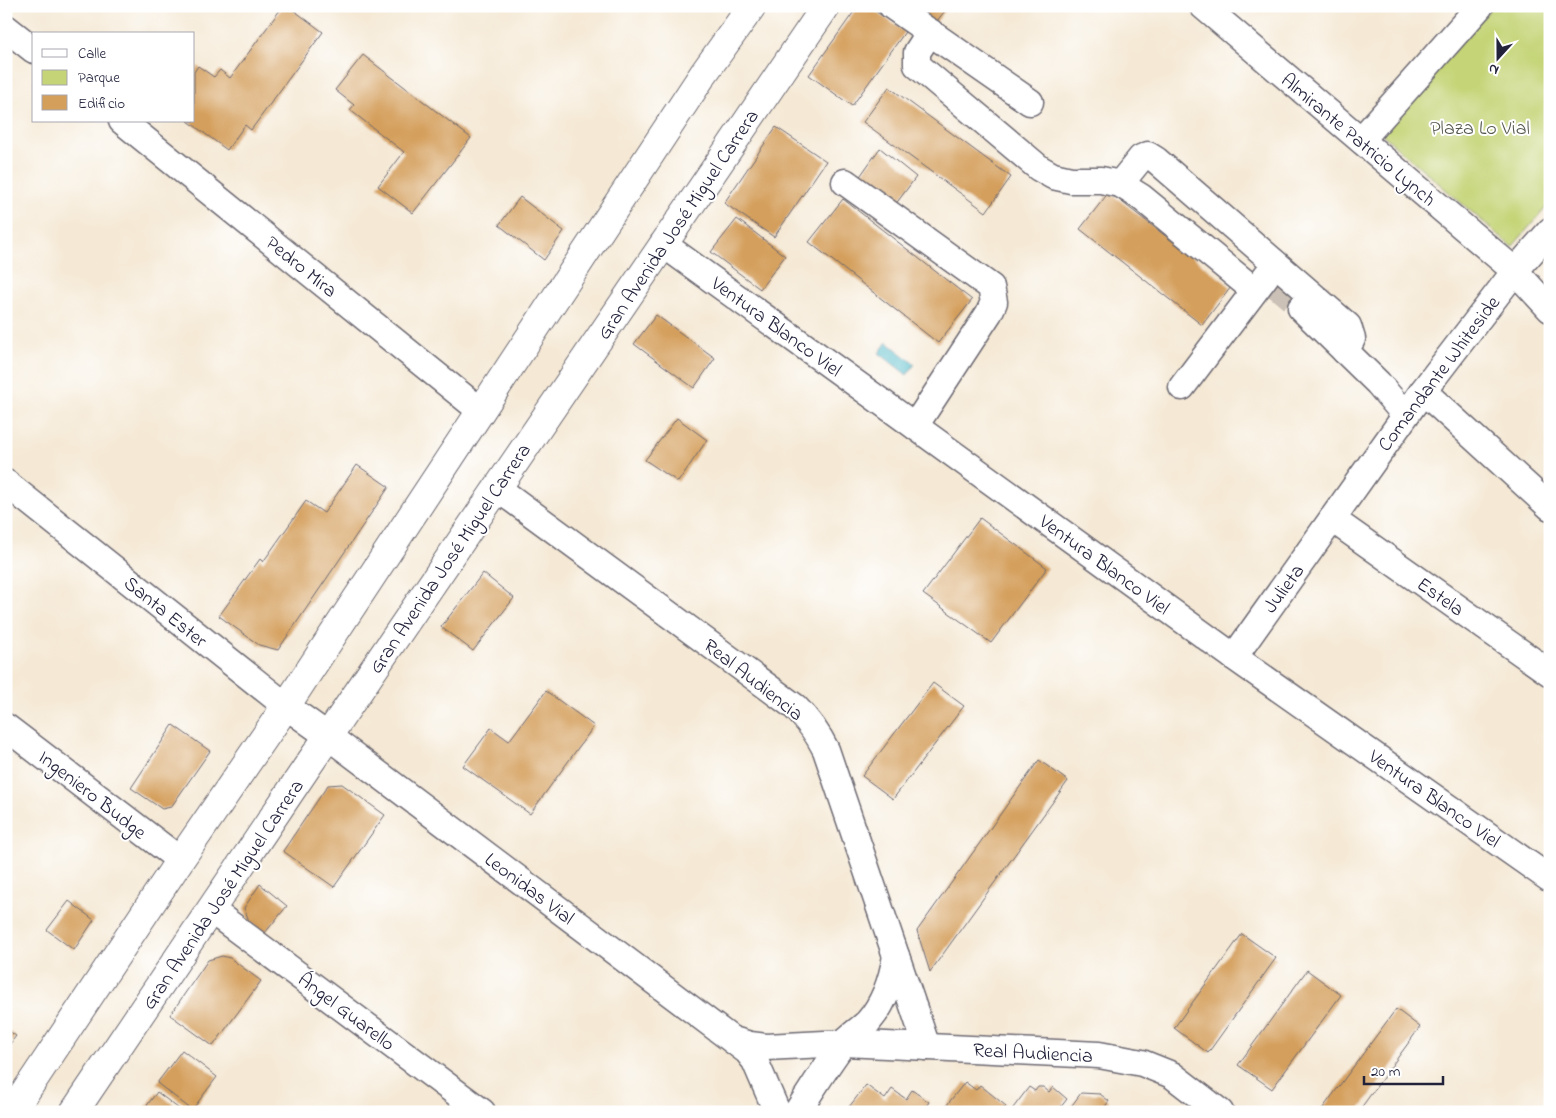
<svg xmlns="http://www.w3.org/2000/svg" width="1556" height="1118" font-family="'Indie Flower',sans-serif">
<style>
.green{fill:#c4d476;stroke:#737b58}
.water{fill:#4ab7c5;stroke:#366c80}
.building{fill:#d49f5b}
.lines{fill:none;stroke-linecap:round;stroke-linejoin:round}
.minor-tunnel{stroke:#cbc1b6;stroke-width:26;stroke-dasharray:26 13;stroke-linecap:butt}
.minor-casing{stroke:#6c6871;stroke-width:29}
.major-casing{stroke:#6c6871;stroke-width:30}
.minor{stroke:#fff;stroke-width:26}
.major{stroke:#fff;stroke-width:28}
.labels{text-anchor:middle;stroke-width:4;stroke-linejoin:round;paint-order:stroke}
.park-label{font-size:20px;fill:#53574d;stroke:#fff}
.street-label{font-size:20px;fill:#22223b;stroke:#fff}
</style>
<rect width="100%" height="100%" fill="#fff"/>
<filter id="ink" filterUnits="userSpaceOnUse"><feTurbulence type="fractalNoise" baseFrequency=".02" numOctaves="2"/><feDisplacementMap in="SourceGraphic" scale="10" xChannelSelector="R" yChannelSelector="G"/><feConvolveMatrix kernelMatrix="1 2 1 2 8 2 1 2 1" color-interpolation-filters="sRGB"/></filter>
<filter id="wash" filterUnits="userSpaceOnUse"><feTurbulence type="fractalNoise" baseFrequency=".0096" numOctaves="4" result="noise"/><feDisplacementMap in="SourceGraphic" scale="20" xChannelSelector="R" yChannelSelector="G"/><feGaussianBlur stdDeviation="1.12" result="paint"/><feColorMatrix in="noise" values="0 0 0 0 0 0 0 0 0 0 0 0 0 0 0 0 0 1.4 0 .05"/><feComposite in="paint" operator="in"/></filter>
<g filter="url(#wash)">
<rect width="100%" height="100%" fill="#f5e9d5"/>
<path class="green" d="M1493,6H1550V203L1512,247L1382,134Z"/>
<path class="water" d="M887,342L915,364L907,375L879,353Z"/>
<g id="blocks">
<g class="building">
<path d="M283,6H288L323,32L251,130L245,125L227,150L188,121H194V72L198,66L214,77L220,70L230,78Z"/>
<path d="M858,6H868L905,32L852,106L809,75Z"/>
<path d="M906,6H949L932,27Z"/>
<path d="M363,55L471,138L413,213L378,186L404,152L350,110L354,105L335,90Z"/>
<path d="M889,87L1011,177L986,212L863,122Z"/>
<path d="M776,127L826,161L774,237L724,203Z"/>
<path d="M880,148L916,177L892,209L856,182Z"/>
<path d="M1109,192L1231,287L1202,325L1080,229Z"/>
<path d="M520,197L564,231L544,260L499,225Z"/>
<path d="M843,199L972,300L938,343L809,242Z"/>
<path d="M737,219L785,256L760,289L711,252Z"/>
<path d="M656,315L715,358L694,388L634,344Z"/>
<path d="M677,418L707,440L678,482L645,460Z"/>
<path d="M357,465L389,487L278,650L259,645L219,616L260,559L263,562L306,501L324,513Z"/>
<path d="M980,518L1047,568L991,643L923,594Z"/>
<path d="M483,573L514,598L473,651L441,627Z"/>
<path d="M933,683L964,706L893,799L862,776Z"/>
<path d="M546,691L594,726L530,814L463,766L491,728L509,741Z"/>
<path d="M173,725L210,751L171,807L162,809L131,788Z"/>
<path d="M1039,760L1068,781L930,972L917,931Z"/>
<path d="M342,784L385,815L334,887L283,851L328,785Z"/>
<path d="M260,884L287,906L264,934L249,921L244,908Z"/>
<path d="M69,901L94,920L74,950L47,930Z"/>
<path d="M1242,934L1276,958L1208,1053L1174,1028Z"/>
<path d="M222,956L230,958L261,981L213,1046L170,1015L208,960Z"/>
<path d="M1307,970L1341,995L1272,1089L1238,1065Z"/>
<path d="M1396,1009L1420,1027L1358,1112H1320Z"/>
<path d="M6,1029L16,1036L6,1049Z"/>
<path d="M182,1050L217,1077L192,1110L157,1083Z"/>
<path d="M965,1082L976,1090L980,1085L1006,1106L1001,1112H945L943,1110Z"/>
<path d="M866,1085L885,1099L892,1089L906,1099L912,1090L929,1102L922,1112H856L849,1107Z"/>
<path d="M1029,1087L1035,1091L1038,1087H1043L1049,1092L1053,1087L1067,1099L1057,1112H1010Z"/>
<path d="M157,1092L183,1112H142Z"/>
<path d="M1081,1093L1100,1094L1109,1101L1101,1112H1067Z"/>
</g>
</g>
</g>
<g filter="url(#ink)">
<use href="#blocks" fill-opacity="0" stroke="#6c6871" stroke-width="1"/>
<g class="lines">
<path class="minor-tunnel" d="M1272,282L1299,305"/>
<defs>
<g id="minor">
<path d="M892,6L1030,102"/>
<path d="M1203,6L1515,271L1550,309"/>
<path d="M6,28L34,50"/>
<path d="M930,32L917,52V65L1039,168L1053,176L1071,180H1101L1120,184L1141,197L1254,290"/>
<path d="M122,121L481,411"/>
<path d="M1361,140L1480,6"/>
<path d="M845,182L991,287L994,302L989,313L915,426"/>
<path d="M1120,184L1141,158L1148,155L1156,160L1348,326L1352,339L1345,351"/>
<path d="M663,244L1234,657L1550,879"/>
<path d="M1301,308L1378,383L1405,415"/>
<path d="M1182,387L1266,276"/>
<path d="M1423,391L1550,507"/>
<path d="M6,483L286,706L328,736L747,1051L755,1061L777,1112"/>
<path d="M497,488L795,707C809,721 817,732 826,750L927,1047"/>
<path d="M1332,519L1550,673"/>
<path d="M1234,657L1423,391L1515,271L1550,231"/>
<path d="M6,727L180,860"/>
<path d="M211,910L482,1112"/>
<path d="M733,1040L750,1045L766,1047L844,1043L1099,1055L1142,1063L1172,1075L1220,1112"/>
<path d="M797,1112C812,1090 826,1066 842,1045C849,1036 860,1030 868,1022C885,1003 892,980 896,956"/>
</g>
<g id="major">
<path d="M12,1112L180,860L286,706L704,73L752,6"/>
<path d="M74,1112L307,767L826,6"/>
</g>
</defs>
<use href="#minor" class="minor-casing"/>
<use href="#major" class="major-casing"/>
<use href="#minor" class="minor"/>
<use href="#major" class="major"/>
</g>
</g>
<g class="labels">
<g class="park-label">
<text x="1480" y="134">Plaza Lo Vial</text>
</g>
<g class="street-label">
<text transform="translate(1359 139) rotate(40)" y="7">Almirante Patricio Lynch</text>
<text transform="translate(677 224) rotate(-56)" y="7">Gran Avenida José Miguel Carrera</text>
<text transform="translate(302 266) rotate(39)" y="7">Pedro Mira</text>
<text transform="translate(777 326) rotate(36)" y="7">Ventura Blanco Viel</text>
<text transform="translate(1438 373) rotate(-53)" y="7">Comandante Whiteside</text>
<text transform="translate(449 558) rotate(-56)" y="7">Gran Avenida José Miguel Carrera</text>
<text transform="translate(1105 564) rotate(36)" y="7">Ventura Blanco Viel</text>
<text transform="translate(1283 588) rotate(-54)" y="7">Julieta</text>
<text transform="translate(1441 596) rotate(35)" y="7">Estela</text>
<text transform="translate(166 611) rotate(39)" y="7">Santa Ester</text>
<text transform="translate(754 679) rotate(38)" y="7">Real Audiencia</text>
<text transform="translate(93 794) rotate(38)" y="7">Ingeniero Budge</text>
<text transform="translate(1435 798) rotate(35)" y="7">Ventura Blanco Viel</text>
<text transform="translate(530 888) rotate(37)" y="7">Leonidas Vial</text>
<text transform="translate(222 894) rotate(-56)" y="7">Gran Avenida José Miguel Carrera</text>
<text transform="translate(347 1011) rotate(37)" y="7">Ángel Guarello</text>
<text transform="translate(1033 1052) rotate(3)" y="7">Real Audiencia</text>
</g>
</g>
<rect width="1556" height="1118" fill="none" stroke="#fff" stroke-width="25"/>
<rect x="32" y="32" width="162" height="90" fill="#ffffff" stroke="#a7a7b1"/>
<rect x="42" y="49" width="25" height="8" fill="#ffffff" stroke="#a7a7b1"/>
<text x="78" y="58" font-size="15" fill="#22223b">Calle</text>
<rect x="42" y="70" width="25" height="15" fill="#c4d476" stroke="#a7a7b1"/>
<text x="78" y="82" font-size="15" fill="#22223b">Parque</text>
<rect x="42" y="95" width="25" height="15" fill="#d49f5b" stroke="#a7a7b1"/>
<text x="78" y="108" font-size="15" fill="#22223b">Edificio</text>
<g transform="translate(1498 58) rotate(201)" stroke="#ffffff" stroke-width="4" paint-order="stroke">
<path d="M0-4L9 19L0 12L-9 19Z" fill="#22223b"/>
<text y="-8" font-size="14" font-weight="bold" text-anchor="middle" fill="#22223b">N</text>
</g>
<path d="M1364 1076v8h79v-8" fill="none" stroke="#22223b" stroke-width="2.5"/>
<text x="1371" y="1076" font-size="15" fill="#22223b" stroke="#ffffff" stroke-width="4" paint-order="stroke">20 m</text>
</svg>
